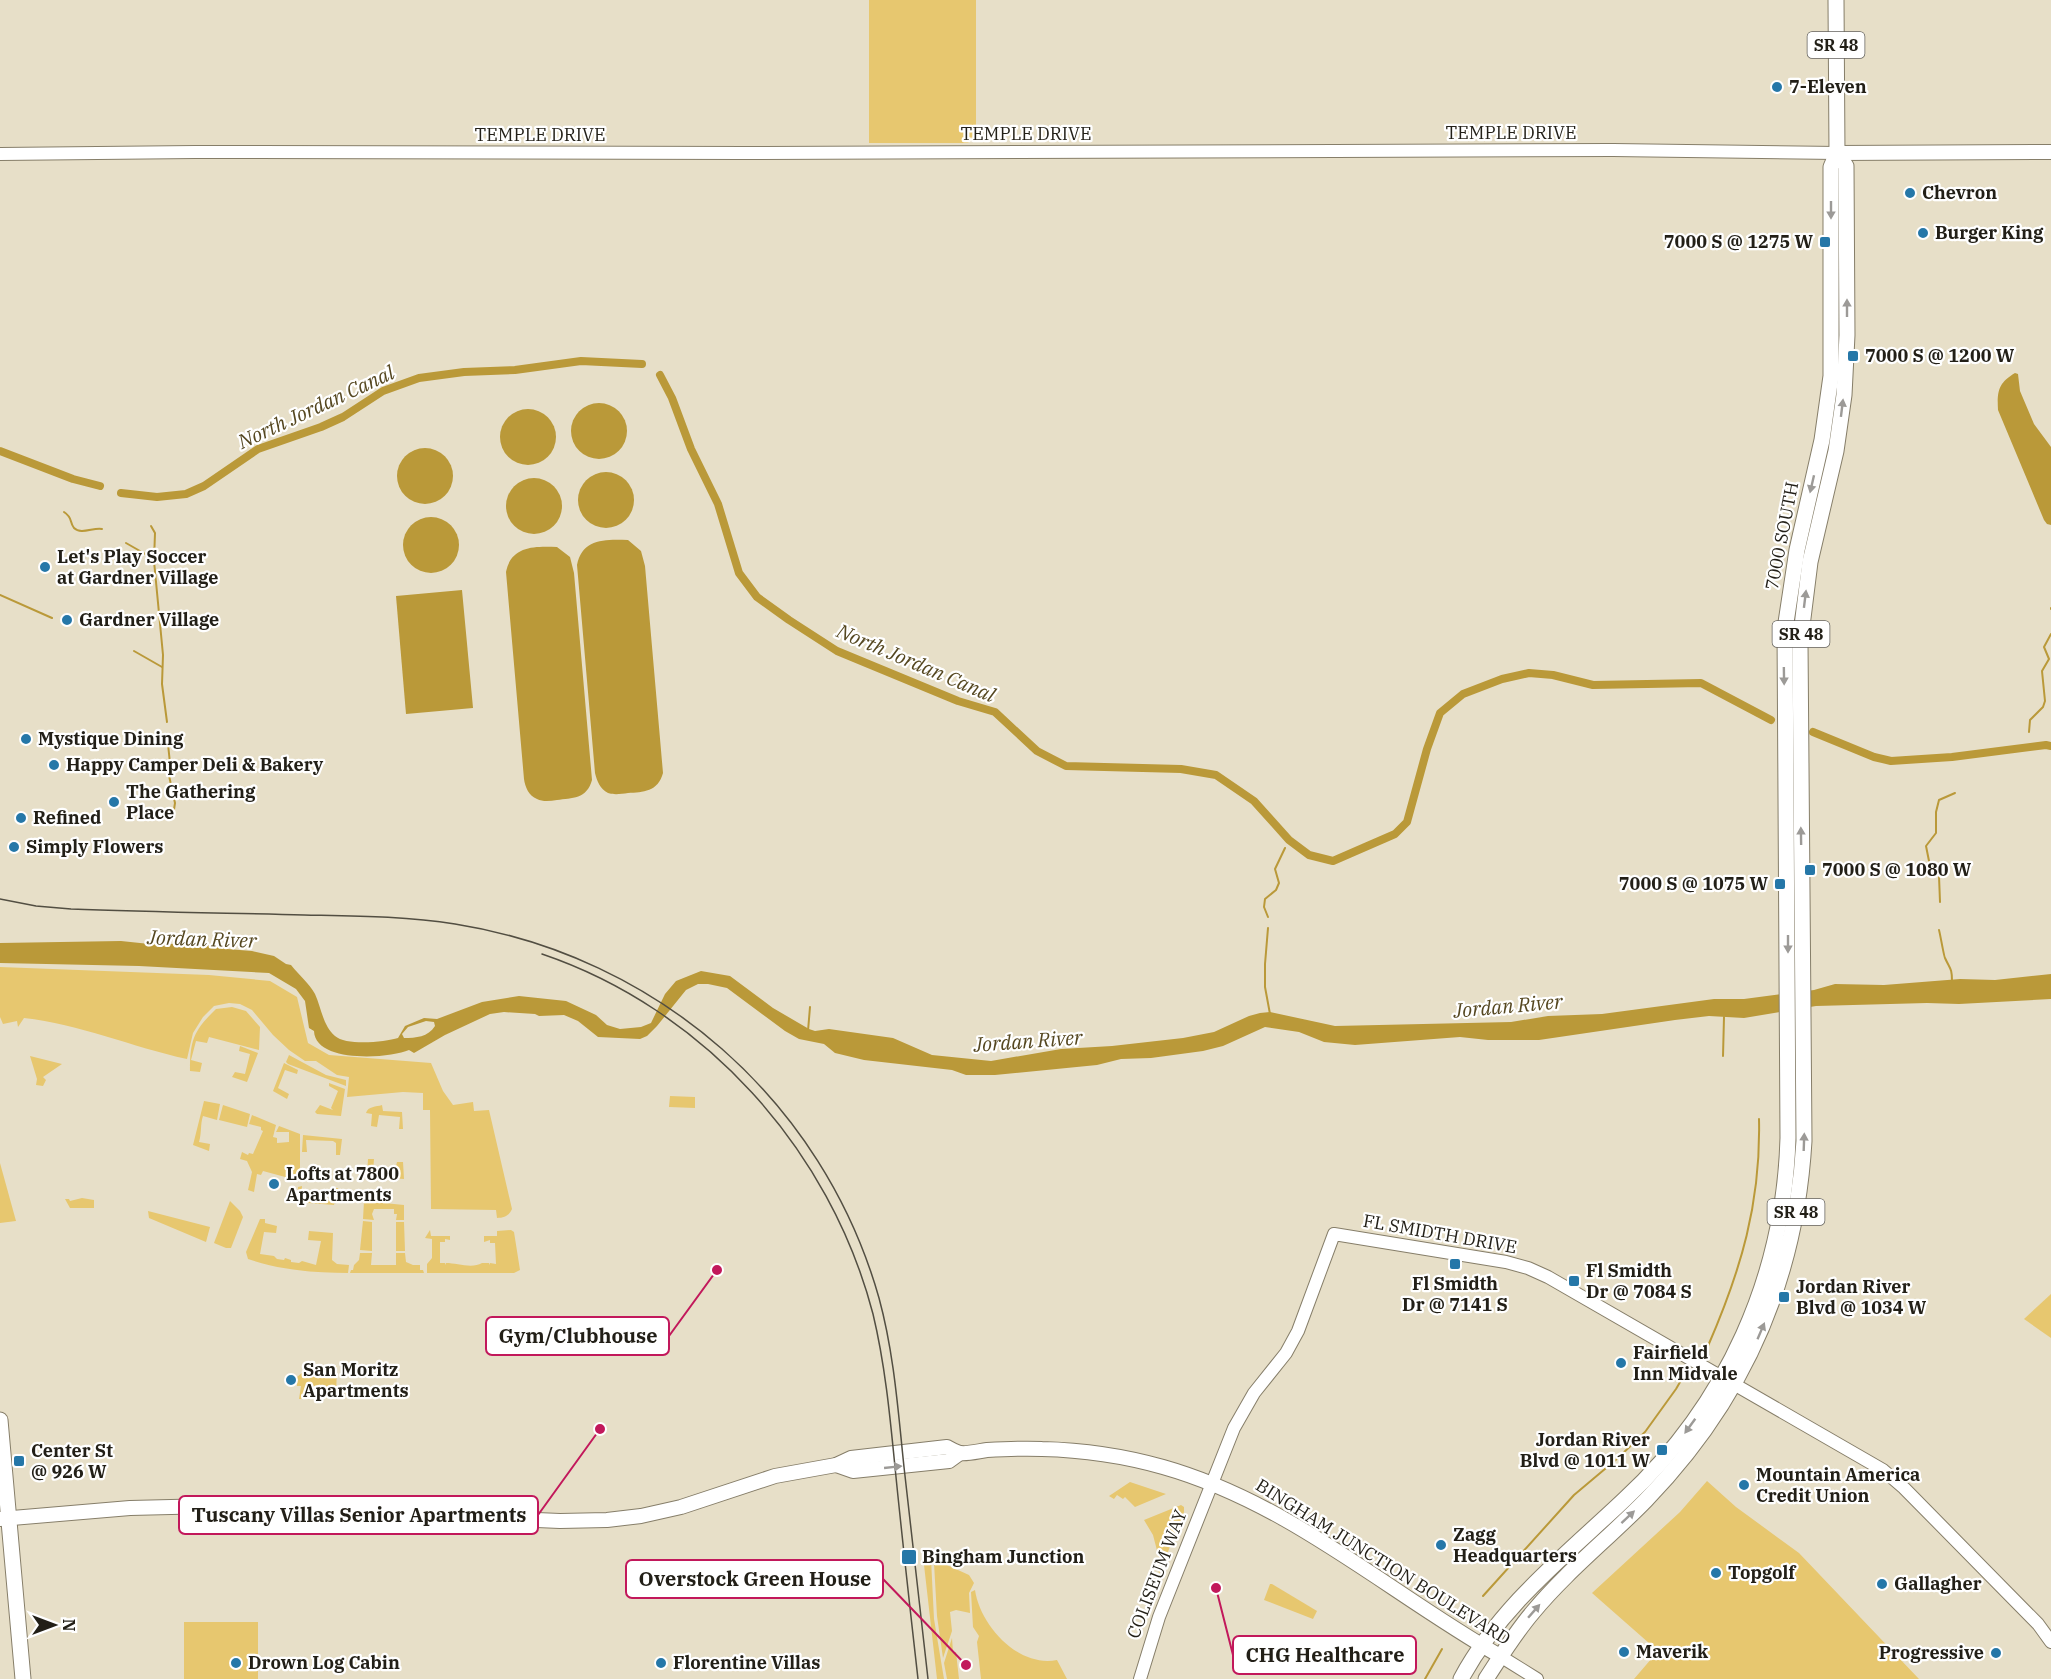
<svg xmlns="http://www.w3.org/2000/svg" width="2051" height="1679" font-family="'IBM Plex Serif',serif">
<style>
.green{fill:#e7c76f}
.water{fill:#ba9939;fill-rule:evenodd}
.lines{fill:none;stroke-linecap:round;stroke-linejoin:round}
.stream{stroke:#ba9939;stroke-width:2}
.canal{stroke:#ba9939;stroke-width:8}
.tertiary-casing{stroke:#867e69;stroke-width:14}
.secondary-casing{stroke:#867e69;stroke-width:16}
.primary-casing{stroke:#867e69;stroke-width:17}
.tertiary{stroke:#fff;stroke-width:12}
.secondary{stroke:#fff;stroke-width:14}
.primary{stroke:#fff;stroke-width:15}
.tram{stroke:#524e42;stroke-width:1.5}
.oneway{fill:#9c9a97}
.poi-dot{fill:#2577a8;stroke:#fff;stroke-width:2}
.labels{text-anchor:middle;stroke-width:4.5;stroke-linejoin:round;paint-order:stroke}
.shield{fill:#fff;stroke:#64625d;stroke-width:1.5}
.shield-label{font-size:16px;font-weight:bold;fill:#221f17}
.poi-label{font-size:18px;font-weight:bold;fill:#221f17;stroke:#fff;text-anchor:start}
.street-label{font-size:18px;fill:#221f17;stroke:#fff}
.water-label{font-size:20px;font-style:italic;fill:#554720;stroke:#fff}
.leader{fill:none;stroke:#c2185b;stroke-width:2}
.callout-dot{fill:#c2185b;stroke:#fff;stroke-width:2}
.callout{fill:#fff;stroke:#c2185b;stroke-width:2}
.callout-label{font-size:20px;text-anchor:middle;font-weight:bold;fill:#221f17}
</style>
<rect width="100%" height="100%" fill="#e7dfc8"/>
<g class="green">
<path d="M869,0H976V137L968,143H869Z"/>
<path d="M0,967L209,975L270,981L297,997L308,1043L329,1055L431,1063L443,1091L453,1105L473,1102L474,1111L489,1110L512,1209C509,1216 504,1218 497,1218L496,1210L431,1209L430,1110H423V1093L403,1092L347,1097L349,1077L337,1075L316,1061H305L289,1050L273,1035L252,1010L240,1004L229,1003L214,1006L203,1017L193,1033L187,1059C132,1047 79,1024 24,1018L18,1027L17,1021L3,1024L0,1017Z"/>
<path d="M232,1007L246,1011L260,1027L259,1050L209,1037L207,1043L196,1041L191,1060L202,1063L200,1072L190,1071C190,1041 193,1031 216,1009Z"/>
<path d="M240,1046L258,1053L247,1082L232,1077L235,1072L245,1074L250,1054L239,1051Z"/>
<path d="M289,1055L326,1075L346,1080V1086L288,1064L286,1062Z"/>
<path d="M30,1056L62,1064L43,1077L46,1080L43,1086L36,1085L37,1079Z"/>
<path d="M284,1063L298,1070L297,1074L285,1070L278,1088L289,1094L287,1099L273,1091Z"/>
<path d="M329,1083L345,1089L341,1116L317,1114L315,1112L320,1105L333,1110L331,1108L338,1091L329,1086Z"/>
<path d="M670,1096L695,1097V1108L669,1107Z"/>
<path d="M204,1101L220,1104L217,1120L203,1116C200,1125 202,1132 199,1142L210,1144L209,1151L193,1145Z"/>
<path d="M223,1105L250,1114L247,1127L219,1120Z"/>
<path d="M382,1105L383,1111L402,1112L403,1129H399L400,1117L379,1115L377,1127L371,1126L372,1114L366,1113C368,1106 376,1107 382,1105Z"/>
<path d="M252,1115L276,1125L273,1137L277,1138V1143L289,1142V1132H276L279,1126L300,1134V1181L263,1171L261,1175L257,1174L254,1192L248,1190L252,1172L247,1161L240,1159L242,1152L248,1155L249,1153L253,1154L263,1131L261,1130V1127L249,1124Z"/>
<path d="M303,1135L342,1139L340,1155H336V1143L333,1141L306,1140L307,1152H302Z"/>
<path d="M368,1159H374L373,1172L394,1174L397,1162H403L404,1179L367,1176Z"/>
<path d="M0,1163L16,1221L0,1223Z"/>
<path d="M302,1186L301,1198L327,1202L328,1200H332L333,1188H338L334,1205L297,1202L298,1187Z"/>
<path d="M82,1198L94,1200V1208H70L65,1199H69L70,1201Z"/>
<path d="M230,1201L240,1211L243,1217L231,1248H226L214,1243Z"/>
<path d="M364,1201L404,1205V1220H396L397,1214H394V1209H374L372,1214L374,1220L363,1219Z"/>
<path d="M148,1211L210,1227L206,1242L149,1218Z"/>
<path d="M260,1219H265V1223L277,1226L276,1233L264,1232L260,1254L274,1256L277,1259L284,1260L285,1258L291,1260V1262L299,1263L302,1261L316,1265L321,1241L308,1240L309,1231L333,1233L332,1260L337,1264L349,1265L348,1273C315,1273 280,1270 248,1259L246,1252Z"/>
<path d="M363,1221L372,1222V1251L360,1250Z"/>
<path d="M396,1222H404L405,1251H396Z"/>
<path d="M430,1230L431,1236H450V1240L445,1239V1242H440V1263H445V1265L446,1263C457,1263 472,1269 482,1263H489V1265L490,1263L496,1264L495,1243H490V1240L484,1242V1236H497V1231L511,1230L514,1232L520,1270L514,1273H427V1264L432,1258V1239L425,1238Z"/>
<path d="M360,1253H372L371,1265H396V1253H405L406,1262L413,1265H420V1270H423L424,1273H350L351,1270H353L354,1265L359,1260Z"/>
<path d="M2051,1294V1338L2024,1319Z"/>
<path d="M322,1365L337,1366L336,1397L299,1399L301,1386H297V1377L303,1372L321,1373Z"/>
<path d="M1707,1481L1736,1507L1799,1553L1919,1679H1634L1658,1651L1592,1593L1680,1512Z"/>
<path d="M1130,1482L1166,1494L1135,1507L1125,1497L1123,1499L1117,1495L1114,1499L1109,1496Z"/>
<path d="M1181,1505L1184,1507V1512L1159,1574L1157,1559L1159,1558L1153,1535L1144,1520Z"/>
<path d="M923,1556L931,1559L934,1619L944,1679H937Z"/>
<path d="M938,1561L969,1575L974,1583L969,1593L970,1613L956,1610L950,1612L952,1631L943,1658L937,1616L934,1563Z"/>
<path d="M1270,1584H1272L1317,1611L1313,1619L1264,1600Z"/>
<path d="M975,1590C980,1625 1018,1668 1057,1660L1067,1679H981L977,1642L979,1636L973,1627L971,1592Z"/>
<rect x="184" y="1622" width="74" height="57"/>
<path d="M952,1638L953,1652H956L959,1679H947L944,1663Z"/>
</g>
<g class="water">
<path d="M2015,373L2018,374L2020,391L2034,424L2051,447V525L2047,524L2044,520L1998,410C1997,392 1998,383 2015,373Z"/>
<circle cx="599" cy="431" r="28"/>
<circle cx="528" cy="437" r="28"/>
<circle cx="425" cy="476" r="28"/>
<circle cx="606" cy="500" r="28"/>
<circle cx="534" cy="506" r="28"/>
<circle cx="431" cy="545" r="28"/>
<path d="M628,540L641,551L645,566L663,773C658,792 643,792 628,793C621,794 614,795 608,793C600,789 597,781 595,773L577,565C582,539 604,539 628,540Z"/>
<path d="M557,547L570,557L574,573L592,780C587,799 572,798 557,800C550,801 543,802 537,799C529,796 525,787 524,779L506,572C511,546 534,546 557,547Z"/>
<path d="M462,590L473,708L406,714L396,596Z"/>
<path d="M121,941L159,945L181,943L196,946L212,945L227,949L252,951L274,956L286,964L291,965C299,975 309,983 315,994C321,1007 323,1026 335,1036C346,1046 385,1042 398,1038L405,1026L424,1018L437,1019L482,1002L519,996L566,1001L596,1015L607,1025L620,1029L641,1027L651,1023L665,994L676,981L701,971L730,976L773,1008L809,1029L815,1031L829,1029L893,1038L932,1055L991,1061L1061,1049L1112,1046L1183,1038L1214,1032L1249,1016L1260,1013L1270,1012L1335,1026L1511,1022L1548,1016L1602,1014L1714,999H1744L1814,990L1835,984L1884,985L1960,979L1995,980L2051,974V999L1959,1004L1927,1003L1816,1006L1744,1018L1709,1016L1675,1020L1539,1040H1488L1460,1037L1355,1045L1324,1042L1299,1032L1265,1027L1223,1046L1203,1051L1151,1058L1121,1059L1097,1065L995,1075H966L952,1070L864,1060L835,1053L824,1044L799,1039L785,1031L727,988L708,984H698L686,990L657,1026L647,1036L640,1039L598,1037L578,1021L564,1015L539,1016L535,1014L504,1012L490,1014L445,1035L414,1053L409,1050C388,1059 315,1063 314,1031L309,1028L305,1001L296,989L269,973L139,966L0,963V943ZM426,1021L434,1022L435,1026C428,1037 416,1038 404,1038L402,1034L408,1027Z"/>
</g>
<g class="lines">
<g class="stream">
<path d="M64,512C73,518 69,521 74,528C81,535 94,527 102,529"/>
<path d="M151,526L155,533L154,561L163,655L162,684L167,722"/>
<path d="M126,543L154,559"/>
<path d="M0,595L52,618"/>
<path d="M2051,608V609"/>
<path d="M134,651L162,667"/>
<path d="M2029,732L2030,720L2043,707L2045,701L2042,671L2049,659L2044,647L2051,634"/>
<path d="M167,735L170,763L168,771L175,803L173,816"/>
<path d="M1940,902L1939,876L1929,861L1926,846L1936,833V812L1939,800L1955,793"/>
<path d="M1268,917L1264,907L1265,899L1276,890L1279,883L1275,869L1285,848"/>
<path d="M1268,928L1265,964V987L1270,1014"/>
<path d="M1939,930C1940,933 1944,957 1945,958C1950,969 1952,968 1952,981"/>
<path d="M808,1031L810,1007"/>
<path d="M1723,1056L1724,1017"/>
<path d="M1708,1346C1741,1270 1761,1203 1759,1119"/>
<path d="M1483,1596L1574,1495L1618,1458L1645,1432L1676,1389L1683,1377"/>
<path d="M1425,1679L1442,1649"/>
</g>
<g class="canal">
<path d="M660,375L672,398L691,449L718,504L739,573L757,597L789,620L837,651L958,701L995,712L1037,751L1066,766L1181,769L1216,775L1254,801L1289,840L1309,855L1333,861L1395,834L1407,822L1427,749L1440,713L1463,694L1502,679L1529,673L1553,675L1593,685L1701,683L1771,720"/>
<path d="M0,451L73,479L100,486"/>
<path d="M121,493L157,497L186,494L204,486L258,449L321,427L343,417L383,391L419,378L464,372L515,370L581,361L642,364"/>
<path d="M1813,732L1874,757L1891,761L1952,757L2046,745L2051,746"/>
</g>
<defs>
<g id="tertiary">
<path d="M0,154L195,152L747,153L1613,150L1837,153"/>
<path d="M1500,1656L1537,1679"/>
<path d="M1140,1679L1159,1617L1234,1428L1254,1393L1286,1353L1298,1331L1334,1234L1506,1262L1528,1268L1548,1277L1883,1470L1904,1488L2038,1624L2051,1642"/>
</g>
<g id="secondary">
<path d="M1837,153L2051,152"/>
<path d="M836,1465L853,1471L949,1461L960,1453"/>
<path d="M0,1519L130,1508L212,1506L560,1521L607,1520L641,1516L681,1507L775,1476L836,1465L851,1458L947,1447C951,1449 956,1452 960,1453C968,1454 979,1451 987,1450C1005,1449 1024,1448 1042,1449C1083,1450 1124,1456 1163,1467C1290,1503 1388,1592 1500,1656"/>
</g>
<g id="primary">
<path d="M0,1420L23,1679"/>
<path d="M1461,1679C1500,1606 1566,1555 1625,1499C1727,1404 1784,1277 1788,1138L1785,629L1797,550L1822,440L1831,376V167L1837,153L1836,0"/>
<path d="M1486,1679C1501,1656 1515,1633 1533,1612C1567,1571 1609,1538 1646,1500C1743,1400 1796,1279 1804,1141L1800,642L1810,562L1836,451L1844,395L1847,335L1846,166L1837,153"/>
</g>
</defs>
<use href="#tertiary" class="tertiary-casing"/>
<use href="#secondary" class="secondary-casing"/>
<use href="#primary" class="primary-casing"/>
<use href="#tertiary" class="tertiary"/>
<use href="#secondary" class="secondary"/>
<use href="#primary" class="primary"/>
<g class="tram">
<path d="M0,899L36,906L71,909C148,912 226,913 304,915C354,916 405,916 455,924C657,956 823,1100 879,1298C894,1353 898,1410 904,1467C912,1538 920,1608 928,1679"/>
<path d="M542,954C704,1009 830,1149 873,1314C885,1364 890,1416 895,1467C902,1538 910,1608 918,1679"/>
</g>
</g>
<defs><path id="oneway-solid" d="M-6-.8H1V-3.2L6.5 0L1 3.2V.8H-6Z" transform="scale(1.5)"/></defs>
<g class="oneway">
<use href="#oneway-solid" transform="translate(1831 210) rotate(90)"/>
<use href="#oneway-solid" transform="translate(1847 308) rotate(-90)"/>
<use href="#oneway-solid" transform="translate(1842 408) rotate(-83)"/>
<use href="#oneway-solid" transform="translate(1812 484) rotate(103)"/>
<use href="#oneway-solid" transform="translate(1805 599) rotate(-83)"/>
<use href="#oneway-solid" transform="translate(1784 676) rotate(89)"/>
<use href="#oneway-solid" transform="translate(1801 836) rotate(-91)"/>
<use href="#oneway-solid" transform="translate(1788 944) rotate(90)"/>
<use href="#oneway-solid" transform="translate(1804 1142) rotate(-88)"/>
<use href="#oneway-solid" transform="translate(1761 1331) rotate(-67)"/>
<use href="#oneway-solid" transform="translate(1690 1426) rotate(126)"/>
<use href="#oneway-solid" transform="translate(893 1467) rotate(-6)"/>
<use href="#oneway-solid" transform="translate(1628 1517) rotate(-43)"/>
<use href="#oneway-solid" transform="translate(1534 1611) rotate(-49)"/>
</g>
<g class="poi-dot">
<circle cx="1777" cy="87" r="6"/>
<circle cx="1910" cy="193" r="6"/>
<circle cx="1923" cy="233" r="6"/>
<rect x="1819" y="236" width="12" height="12" rx="3"/>
<rect x="1847" y="350" width="12" height="12" rx="3"/>
<circle cx="45" cy="567" r="6"/>
<circle cx="67" cy="620" r="6"/>
<circle cx="26" cy="739" r="6"/>
<circle cx="54" cy="765" r="6"/>
<circle cx="114" cy="802" r="6"/>
<circle cx="21" cy="818" r="6"/>
<circle cx="14" cy="847" r="6"/>
<rect x="1804" y="864" width="12" height="12" rx="3"/>
<rect x="1774" y="878" width="12" height="12" rx="3"/>
<circle cx="274" cy="1184" r="6"/>
<rect x="1449" y="1258" width="12" height="12" rx="3"/>
<rect x="1568" y="1275" width="12" height="12" rx="3"/>
<rect x="1778" y="1291" width="12" height="12" rx="3"/>
<circle cx="1621" cy="1363" r="6"/>
<circle cx="291" cy="1380" r="6"/>
<rect x="1656" y="1444" width="12" height="12" rx="3"/>
<rect x="13" y="1455" width="12" height="12" rx="3"/>
<circle cx="1744" cy="1485" r="6"/>
<circle cx="1441" cy="1545" r="6"/>
<rect x="901" y="1549" width="16" height="16" rx="3"/>
<circle cx="1716" cy="1573" r="6"/>
<circle cx="1882" cy="1584" r="6"/>
<circle cx="1624" cy="1652" r="6"/>
<circle cx="1996" cy="1653" r="6"/>
<circle cx="236" cy="1663" r="6"/>
<circle cx="661" cy="1663" r="6"/>
</g>
<g class="labels">
<g class="shield">
<rect x="1807.5" y="32" width="57" height="26" rx="4.5"/>
<rect x="1772.5" y="621" width="57" height="26" rx="4.5"/>
<rect x="1767.5" y="1199" width="57" height="26" rx="4.5"/>
</g>
<g class="shield-label">
<text x="1836" y="51">SR 48</text>
<text x="1801" y="640">SR 48</text>
<text x="1796" y="1218">SR 48</text>
</g>
<g class="poi-label">
<text x="1789" y="93">7-Eleven</text>
<text x="1922" y="199">Chevron</text>
<text x="1935" y="239">Burger King</text>
<text x="1813" y="248" text-anchor="end">7000 S @ 1275 W</text>
<text x="1865" y="362">7000 S @ 1200 W</text>
<text x="57" y="563">Let's Play Soccer<tspan x="57" dy="21">at Gardner Village</tspan></text>
<text x="79" y="626">Gardner Village</text>
<text x="38" y="745">Mystique Dining</text>
<text x="66" y="771">Happy Camper Deli &amp; Bakery</text>
<text x="126" y="798">The Gathering<tspan x="126" dy="21">Place</tspan></text>
<text x="33" y="824">Refined</text>
<text x="26" y="853">Simply Flowers</text>
<text x="1822" y="876">7000 S @ 1080 W</text>
<text x="1768" y="890" text-anchor="end">7000 S @ 1075 W</text>
<text x="286" y="1180">Lofts at 7800<tspan x="286" dy="21">Apartments</tspan></text>
<text x="1586" y="1277">Fl Smidth<tspan x="1586" dy="21">Dr @ 7084 S</tspan></text>
<text x="1455" y="1290" text-anchor="middle">Fl Smidth<tspan x="1455" dy="21">Dr @ 7141 S</tspan></text>
<text x="1796" y="1293">Jordan River<tspan x="1796" dy="21">Blvd @ 1034 W</tspan></text>
<text x="1633" y="1359">Fairfield<tspan x="1633" dy="21">Inn Midvale</tspan></text>
<text x="303" y="1376">San Moritz<tspan x="303" dy="21">Apartments</tspan></text>
<text x="1650" y="1446" text-anchor="end">Jordan River<tspan x="1650" dy="21">Blvd @ 1011 W</tspan></text>
<text x="31" y="1457">Center St<tspan x="31" dy="21">@ 926 W</tspan></text>
<text x="1756" y="1481">Mountain America<tspan x="1756" dy="21">Credit Union</tspan></text>
<text x="1453" y="1541">Zagg<tspan x="1453" dy="21">Headquarters</tspan></text>
<text x="922" y="1563">Bingham Junction</text>
<text x="1728" y="1579">Topgolf</text>
<text x="1894" y="1590">Gallagher</text>
<text x="1636" y="1658">Maverik</text>
<text x="1984" y="1659" text-anchor="end">Progressive</text>
<text x="248" y="1669">Drown Log Cabin</text>
<text x="673" y="1669">Florentine Villas</text>
</g>
<g class="street-label">
<text x="1511" y="139">TEMPLE DRIVE</text>
<text x="1026" y="140">TEMPLE DRIVE</text>
<text x="540" y="141">TEMPLE DRIVE</text>
<text transform="translate(1782 536) rotate(-79)" y="6">7000 SOUTH</text>
<text transform="translate(1440 1234) rotate(10)" y="6">FL SMIDTH DRIVE</text>
<text transform="translate(1383 1562) rotate(32)" y="6">BINGHAM JUNCTION BOULEVARD</text>
<text transform="translate(1157 1574) rotate(-69)" y="6">COLISEUM WAY</text>
</g>
<g class="water-label">
<text transform="translate(316 407) rotate(-25)" y="7">North Jordan Canal</text>
<text transform="translate(916 663) rotate(23)" y="7">North Jordan Canal</text>
<text transform="translate(202 939) rotate(2)" y="7">Jordan River</text>
<text transform="translate(1508 1006) rotate(-5)" y="7">Jordan River</text>
<text transform="translate(1028 1041) rotate(-4)" y="7">Jordan River</text>
</g>
</g>
<path class="leader" d="M717 1270L669 1336M600 1429L538 1515M966 1665L883 1579M1216 1588L1233 1655"/>
<g class="callout-dot">
<circle cx="717" cy="1270" r="6"/>
<circle cx="600" cy="1429" r="6"/>
<circle cx="966" cy="1665" r="6"/>
<circle cx="1216" cy="1588" r="6"/>
</g>
<g class="callout">
<rect x="486" y="1317" width="183" height="38" rx="6"/>
<rect x="179" y="1496" width="359" height="38" rx="6"/>
<rect x="626" y="1560" width="257" height="38" rx="6"/>
<rect x="1233" y="1636" width="183" height="38" rx="6"/>
</g>
<g class="callout-label">
<text x="578" y="1343">Gym/Clubhouse</text>
<text x="359" y="1522">Tuscany Villas Senior Apartments</text>
<text x="755" y="1586">Overstock Green House</text>
<text x="1325" y="1662">CHG Healthcare</text>
</g>
<g transform="translate(54 1625) rotate(90)" stroke="#ffffff" stroke-width="4.5" paint-order="stroke">
<path d="M0-4.5L10 22L0 15L-10 22Z" fill="#221f17"/>
<text y="-9" font-size="16" font-weight="bold" text-anchor="middle" fill="#221f17">N</text>
</g>
</svg>
